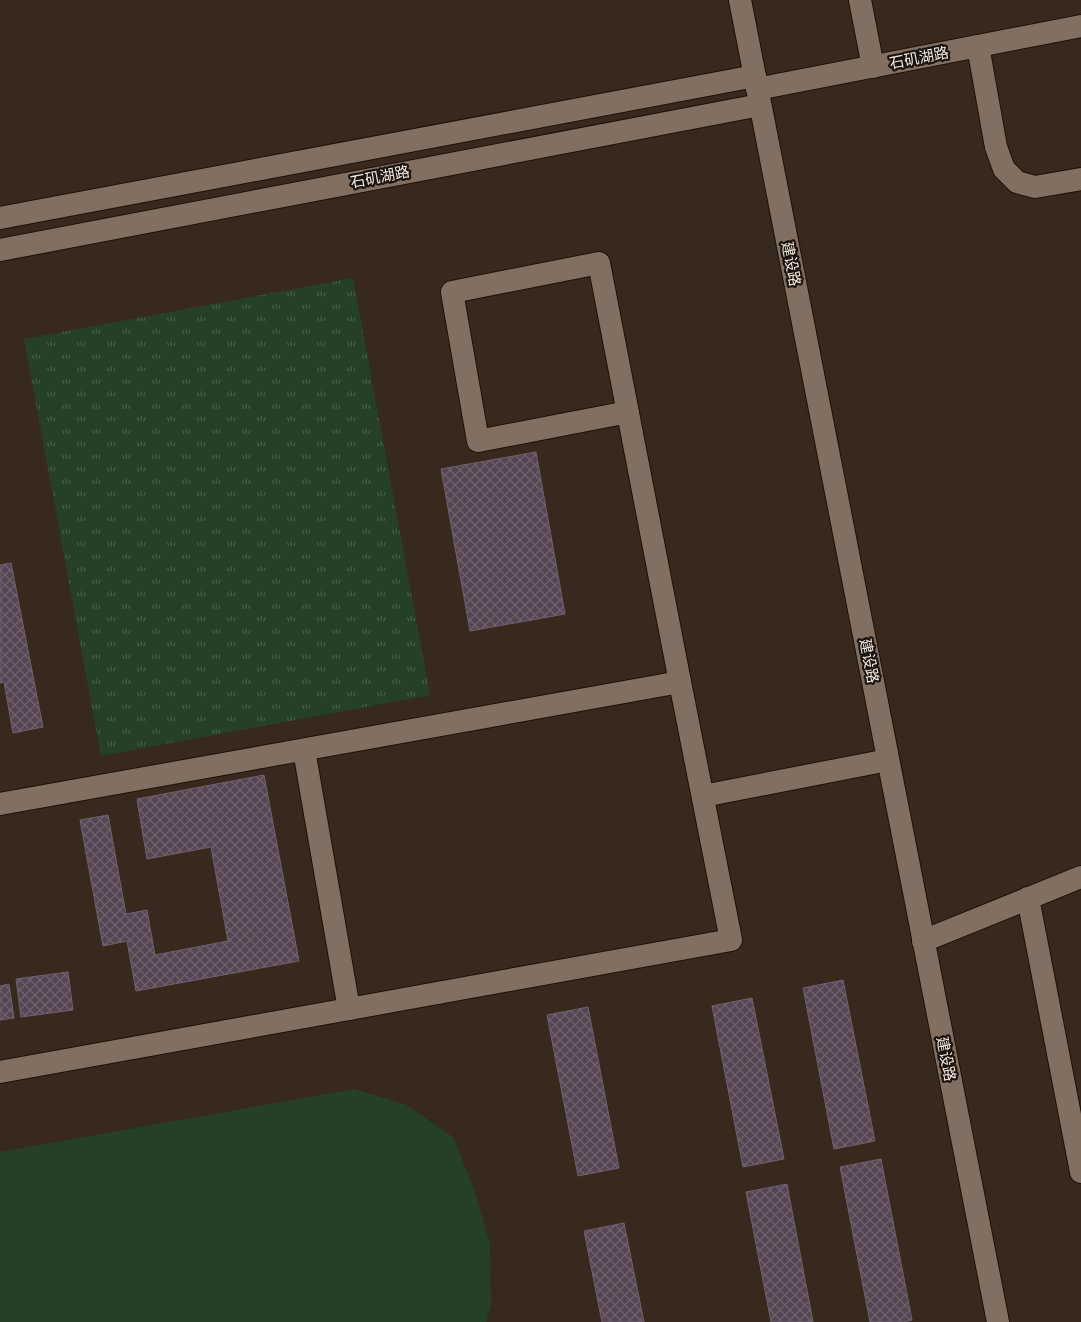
<svg xmlns="http://www.w3.org/2000/svg" width="1081" height="1322" font-family="'Space Grotesk','Noto Sans SC',sans-serif">
<style>
.grass{fill:url(#grass-tufts)}
.garden{fill:#264027}
.building{fill:url(#building-cross-hatch);stroke:#71606e}
.lines{fill:none;stroke-linecap:round;stroke-linejoin:round}
.minor-casing{stroke:#1e1106;stroke-width:24}
.minor{stroke:#817062;stroke-width:22}
.labels{text-anchor:middle;stroke-width:4.5;stroke-linejoin:round;paint-order:stroke}
.street-label{font-size:15px;fill:#f3e9e1;stroke:#1a130e}
</style>
<defs>
<pattern id="grass-tufts" width="24" height="20" patternUnits="userSpaceOnUse" patternTransform="scale(1.25)"><rect width="24" height="20" fill="#264027"/><path d="M3 7l-1-3M5 7V3M7 7l1-3M15 17l-1-3M17 17v-4M19 17l1-3" fill="none" stroke="#465c46"/></pattern>
<pattern id="building-cross-hatch" width="8" height="8" patternUnits="userSpaceOnUse" patternTransform="scale(1.25)"><rect width="8" height="8" fill="#564653"/><path d="M0 0l8 8M0 8l8-8" fill="none" stroke="#6f616b"/></pattern>
</defs>
<rect width="100%" height="100%" fill="#37291d"/>
<path class="grass" d="M353,278L430,695L101,756L24,339Z"/>
<path class="garden" d="M354,1089L405,1104L453,1137L475,1192L490,1244L491,1305L486,1322H0V1152Z"/>
<g class="building">
<path d="M536,452L565,614L470,631L441,469Z"/>
<path d="M11,563L43,727L13,733L4,682L0,683V565Z"/>
<path d="M264,775L299,961L136,991L127,941L103,946L80,820L108,815L126,914L147,910L155,955L228,941L211,847L147,859L137,799Z"/>
<path d="M68,972L73,1010L21,1017L16,979Z"/>
<path d="M843,980L875,1141L834,1149L803,988Z"/>
<path d="M9,984L14,1018L0,1020V986Z"/>
<path d="M752,998L784,1159L743,1167L712,1006Z"/>
<path d="M588,1007L619,1168L578,1176L547,1015Z"/>
<path d="M881,1159L912,1320L904,1322H870L840,1167Z"/>
<path d="M787,1184L813,1322H771L746,1192Z"/>
<path d="M624,1223L644,1322H602L584,1231Z"/>
</g>
<g class="lines">
<defs>
<g id="minor">
<path d="M740,0L998,1322"/>
<path d="M860,0L873,67"/>
<path d="M978,46L996,147L1004,169L1017,182L1035,187L1081,179"/>
<path d="M757,89L1081,26"/>
<path d="M0,218L755,76"/>
<path d="M0,250L760,105"/>
<path d="M304,750L349,1009"/>
<path d="M703,796L888,760"/>
<path d="M0,804L680,682L599,263L452,292L478,441L628,412"/>
<path d="M1028,898L1081,1172"/>
<path d="M923,941L1081,877"/>
<path d="M0,1072L731,940L680,682"/>
</g>
</defs>
<use href="#minor" class="minor-casing"/>
<use href="#minor" class="minor"/>
</g>
<g class="labels">
<g class="street-label">
<text transform="translate(919 58) rotate(-11)" y="5">石矶湖路</text>
<text transform="translate(380 177) rotate(-11)" y="5">石矶湖路</text>
<text transform="translate(791 264) rotate(79)" y="5">建设路</text>
<text transform="translate(869 661) rotate(79)" y="5">建设路</text>
<text transform="translate(946 1059) rotate(79)" y="5">建设路</text>
</g>
</g>
</svg>
